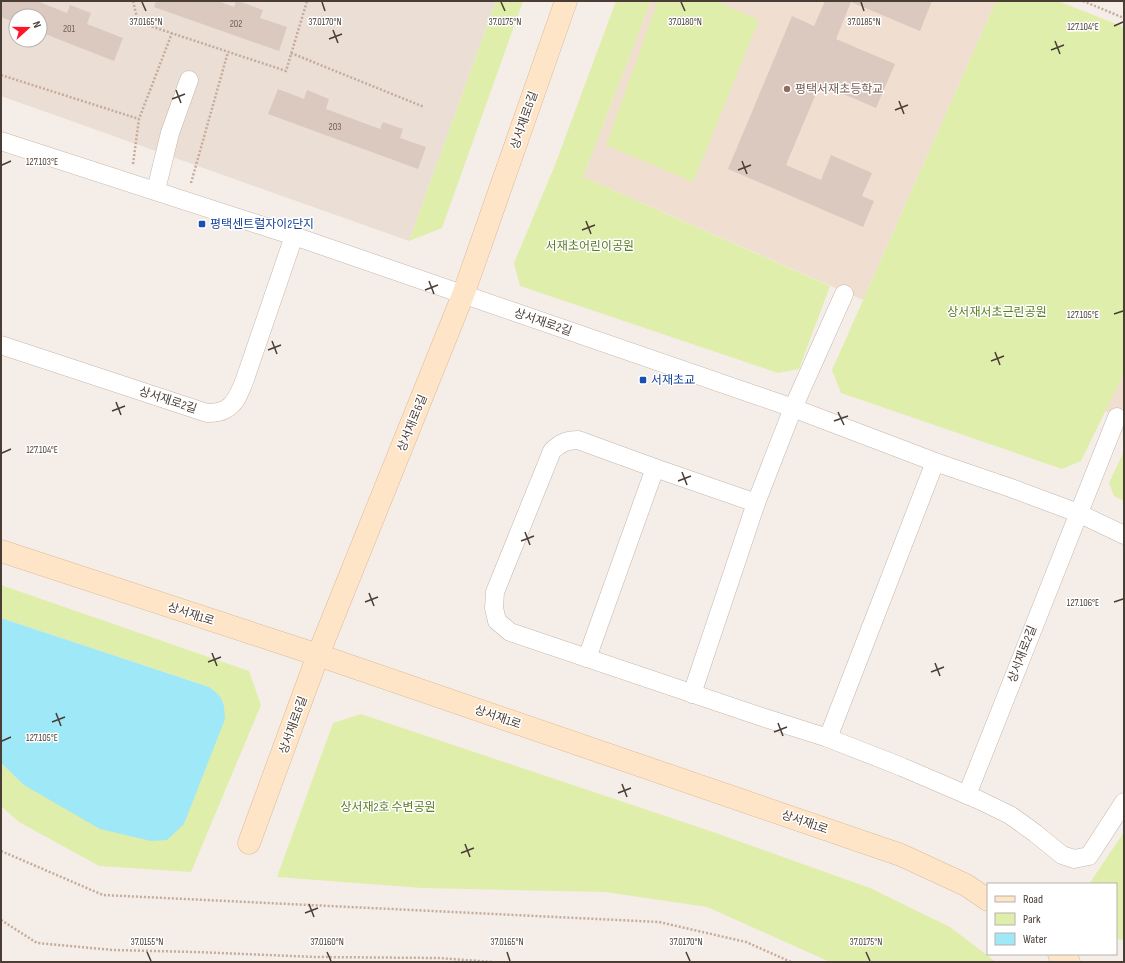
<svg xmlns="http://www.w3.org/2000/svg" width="1125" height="963" font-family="'Sofia Sans Condensed','Noto Sans KR',sans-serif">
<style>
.residential{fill:#eaded5;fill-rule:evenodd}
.education{fill:#f0dfd0}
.green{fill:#e0eeac}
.water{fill:#9ee8f8}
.building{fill:#dbc9bf}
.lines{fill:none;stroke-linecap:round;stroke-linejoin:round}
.street-casing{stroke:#c5b6ac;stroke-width:19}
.secondary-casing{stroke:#ddb995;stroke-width:23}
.path{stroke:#c5ab99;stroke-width:2.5;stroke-dasharray:2 2;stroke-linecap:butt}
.street{stroke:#fff;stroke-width:18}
.secondary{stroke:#ffe5c8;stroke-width:22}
.ticks{fill:none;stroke:#4a3d35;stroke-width:1.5}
.education-dot{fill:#8d6e63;stroke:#fff;stroke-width:1.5}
.transit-dot{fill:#1a4fb4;stroke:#fff;stroke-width:1.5}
.labels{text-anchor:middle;stroke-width:3;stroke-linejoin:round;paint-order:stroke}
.number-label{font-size:10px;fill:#6e6058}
.education-label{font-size:12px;fill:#785e54;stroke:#fff;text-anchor:start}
.street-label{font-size:12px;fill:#4a3d35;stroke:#fff}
.transit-label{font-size:12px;fill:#164399;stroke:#fff;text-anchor:start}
.park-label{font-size:12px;fill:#597c21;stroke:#fff}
.ticks-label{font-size:10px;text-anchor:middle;fill:#4a3d35;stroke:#fff;stroke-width:3;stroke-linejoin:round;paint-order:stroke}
</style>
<rect width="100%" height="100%" fill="#f5eee8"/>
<path class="residential" d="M1,1H496L409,241L1,96ZM16,16H40V40H16Z"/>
<g class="education">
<path d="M651,1H996L863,300L583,177Z"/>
<path d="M1124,373V421L1105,411Z"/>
</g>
<g class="green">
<path d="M496,1H523L442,228L409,241Z"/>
<path d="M616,1H651L583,177L830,286L799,369L778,373L520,286L514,263L555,165Z"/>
<path d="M658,1H716L759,20L693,182L606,145Z"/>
<path d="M996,1H1058L1124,27V373L1081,461L1062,469L841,393L832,370Z"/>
<path d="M1124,451V501L1114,496L1109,483Z"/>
<path d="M1,585L249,671L261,705L191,872L99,866L19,822L1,806V763L24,785L209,687L1,618Z"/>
<path d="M361,714L716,833L870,888L950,927L996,962H830L707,907L605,892L421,888L277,877L333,723Z"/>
<path d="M1124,832V940L1116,939V884H1089Z"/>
</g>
<path class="water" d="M1,618L209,687C224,698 224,702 225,719L184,824L167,840L151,841L100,829L24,785L1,763Z"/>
<g class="building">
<path d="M1,1H37L67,13L70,5L91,13L87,24L123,38L114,61L40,32V16H16V23L1,17Z"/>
<path d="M156,1H218L234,7L236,1H238L263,10L260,18L287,27L279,51L154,7Z"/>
<path d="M825,1H932L920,31L851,2L836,39L895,64L876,108L820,84L786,165L821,180L831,155L872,173L862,196L874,201L863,227L728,169L792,16L814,26Z"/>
<path d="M278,89L304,99L307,90L329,99L326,109L380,129L383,122L403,129L400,138L426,147L418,169L268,114Z"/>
</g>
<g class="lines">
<defs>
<g id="street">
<path d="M1,141L294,236L793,408L935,462L1011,488L1078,513L1124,535"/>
<path d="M156,190L170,133L189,80"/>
<path d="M1,345L207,413C213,413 221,412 226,409C236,404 240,391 244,382L294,236"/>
<path d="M756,503L655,468L578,440C567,440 560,443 552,451L495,592L494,608L497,621L510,632L762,717L828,738L902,767L979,800L1010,815L1035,833L1062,855L1074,859L1089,856L1124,802"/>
<path d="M587,658L655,468"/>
<path d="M692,694L756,503L793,408L844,294"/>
<path d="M828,738L935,462"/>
<path d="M967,795L1117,417"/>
</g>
<g id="secondary">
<path d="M1,551L318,655L901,855L966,885L988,900"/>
<path d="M249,843L318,655L463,295L566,1"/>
<path d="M1059,954L1069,962"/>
</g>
</defs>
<use href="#street" class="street-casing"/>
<use href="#secondary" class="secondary-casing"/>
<g class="path">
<path d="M133,1L138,22L286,71L307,1"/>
<path d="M1083,1L1124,18"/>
<path d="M291,53L424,107"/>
<path d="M1,75L139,119"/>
<path d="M133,164L139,119L172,33"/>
<path d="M191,183L228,52"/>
<path d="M1,851L103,895L659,922L746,942L791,962"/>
<path d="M1,920L37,943L113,950L195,952L316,957L439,958L492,962"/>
</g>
<use href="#street" class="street"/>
<use href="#secondary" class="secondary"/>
</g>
<path class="ticks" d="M142,2L146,11M322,2L325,11M501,2L505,11M681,2L685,11M861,2L864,11M1114,26L1123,22M333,30L338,43M329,39L342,34M1055,41L1060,54M1051,50L1064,45M176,90L181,103M172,99L185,94M899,101L904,114M895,110L908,105M742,161L747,174M2,165L11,161M738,170L751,165M586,221L591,234M582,230L595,225M429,281L434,294M425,290L438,285M1114,314L1123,311M272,341L277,354M268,350L281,345M995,352L1000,365M991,361L1004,356M116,402L121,415M112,411L125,406M838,412L844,425M834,421L848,416M2,453L11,449M682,472L687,485M678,481L691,476M525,532L530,545M521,541L534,536M369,593L374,606M365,602L378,597M1114,602L1123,599M212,653L217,666M208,662L221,657M935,663L940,676M931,672L944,667M56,713L61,726M52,722L65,717M778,723L783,736M774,732L787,727M2,741L11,737M622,784L627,797M618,793L631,788M465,844L470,857M461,853L474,848M309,904L314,917M305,913L318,908M147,952L151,961M327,952L331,961M507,952L510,961M686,952L690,961M866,952L870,961"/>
<circle class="education-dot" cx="787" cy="89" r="4"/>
<g class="transit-dot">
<rect x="198" y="220" width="8" height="8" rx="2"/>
<rect x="639" y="376" width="8" height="8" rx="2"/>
</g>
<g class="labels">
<g class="number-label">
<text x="236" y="27">202</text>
<text x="69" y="32">201</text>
<text x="335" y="130">203</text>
</g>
<g class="education-label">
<text x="795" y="93">평택서재초등학교</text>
</g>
<g class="street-label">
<text transform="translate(524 120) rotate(-71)" y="4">상서재로6길</text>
<text transform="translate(543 322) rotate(19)" y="4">상서재로2길</text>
<text transform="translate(168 400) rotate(18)" y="4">상서재로2길</text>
<text transform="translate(412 423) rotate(-68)" y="4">상서재로6길</text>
<text transform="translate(191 614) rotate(18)" y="4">상서재1로</text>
<text transform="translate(1022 654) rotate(-69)" y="4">상서재로2길</text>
<text transform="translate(498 717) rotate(19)" y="4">상서재1로</text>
<text transform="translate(293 725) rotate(-70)" y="4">상서재로6길</text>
<text transform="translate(805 822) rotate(19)" y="4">상서재1로</text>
</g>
<g class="transit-label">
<text x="210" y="228">평택센트럴자이2단지</text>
<text x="651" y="384">서재초교</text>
</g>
<g class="park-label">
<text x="590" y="250">서재초어린이공원</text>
<text x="997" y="316">상서재서초근린공원</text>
<text x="388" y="811">상서재2호 수변공원</text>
</g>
</g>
<g class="ticks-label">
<text x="146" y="25">37.0165°N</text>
<text x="325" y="25">37.0170°N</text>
<text x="505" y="25">37.0175°N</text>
<text x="685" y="25">37.0180°N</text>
<text x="864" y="25">37.0185°N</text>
<text x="1083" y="30">127.104°E</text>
<text x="42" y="165">127.103°E</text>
<text x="1083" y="318">127.105°E</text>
<text x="42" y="453">127.104°E</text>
<text x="1083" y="606">127.106°E</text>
<text x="42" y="741">127.105°E</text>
<text x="147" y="945">37.0155°N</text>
<text x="327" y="945">37.0160°N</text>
<text x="507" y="945">37.0165°N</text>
<text x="686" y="945">37.0170°N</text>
<text x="866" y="945">37.0175°N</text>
</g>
<rect width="1125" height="963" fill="none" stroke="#4a3d35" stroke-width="4"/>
<rect x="987" y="883" width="130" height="72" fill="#ffffff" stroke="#b7b1ae"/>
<rect x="995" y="896" width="20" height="6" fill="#ffe5c8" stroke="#b7b1ae"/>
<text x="1023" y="903" font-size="12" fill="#4a3d35">Road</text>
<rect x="995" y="913" width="20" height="12" fill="#e0eeac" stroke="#b7b1ae"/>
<text x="1023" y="923" font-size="12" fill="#4a3d35">Park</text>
<rect x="995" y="933" width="20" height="12" fill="#9ee8f8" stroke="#b7b1ae"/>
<text x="1023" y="943" font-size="12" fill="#4a3d35">Water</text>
<g transform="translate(28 28) rotate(69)"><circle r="19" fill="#ffffff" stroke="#b7b1ae"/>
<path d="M0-3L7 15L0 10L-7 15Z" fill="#ff1529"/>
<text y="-6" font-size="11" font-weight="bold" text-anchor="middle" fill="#4a3d35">N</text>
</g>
</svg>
